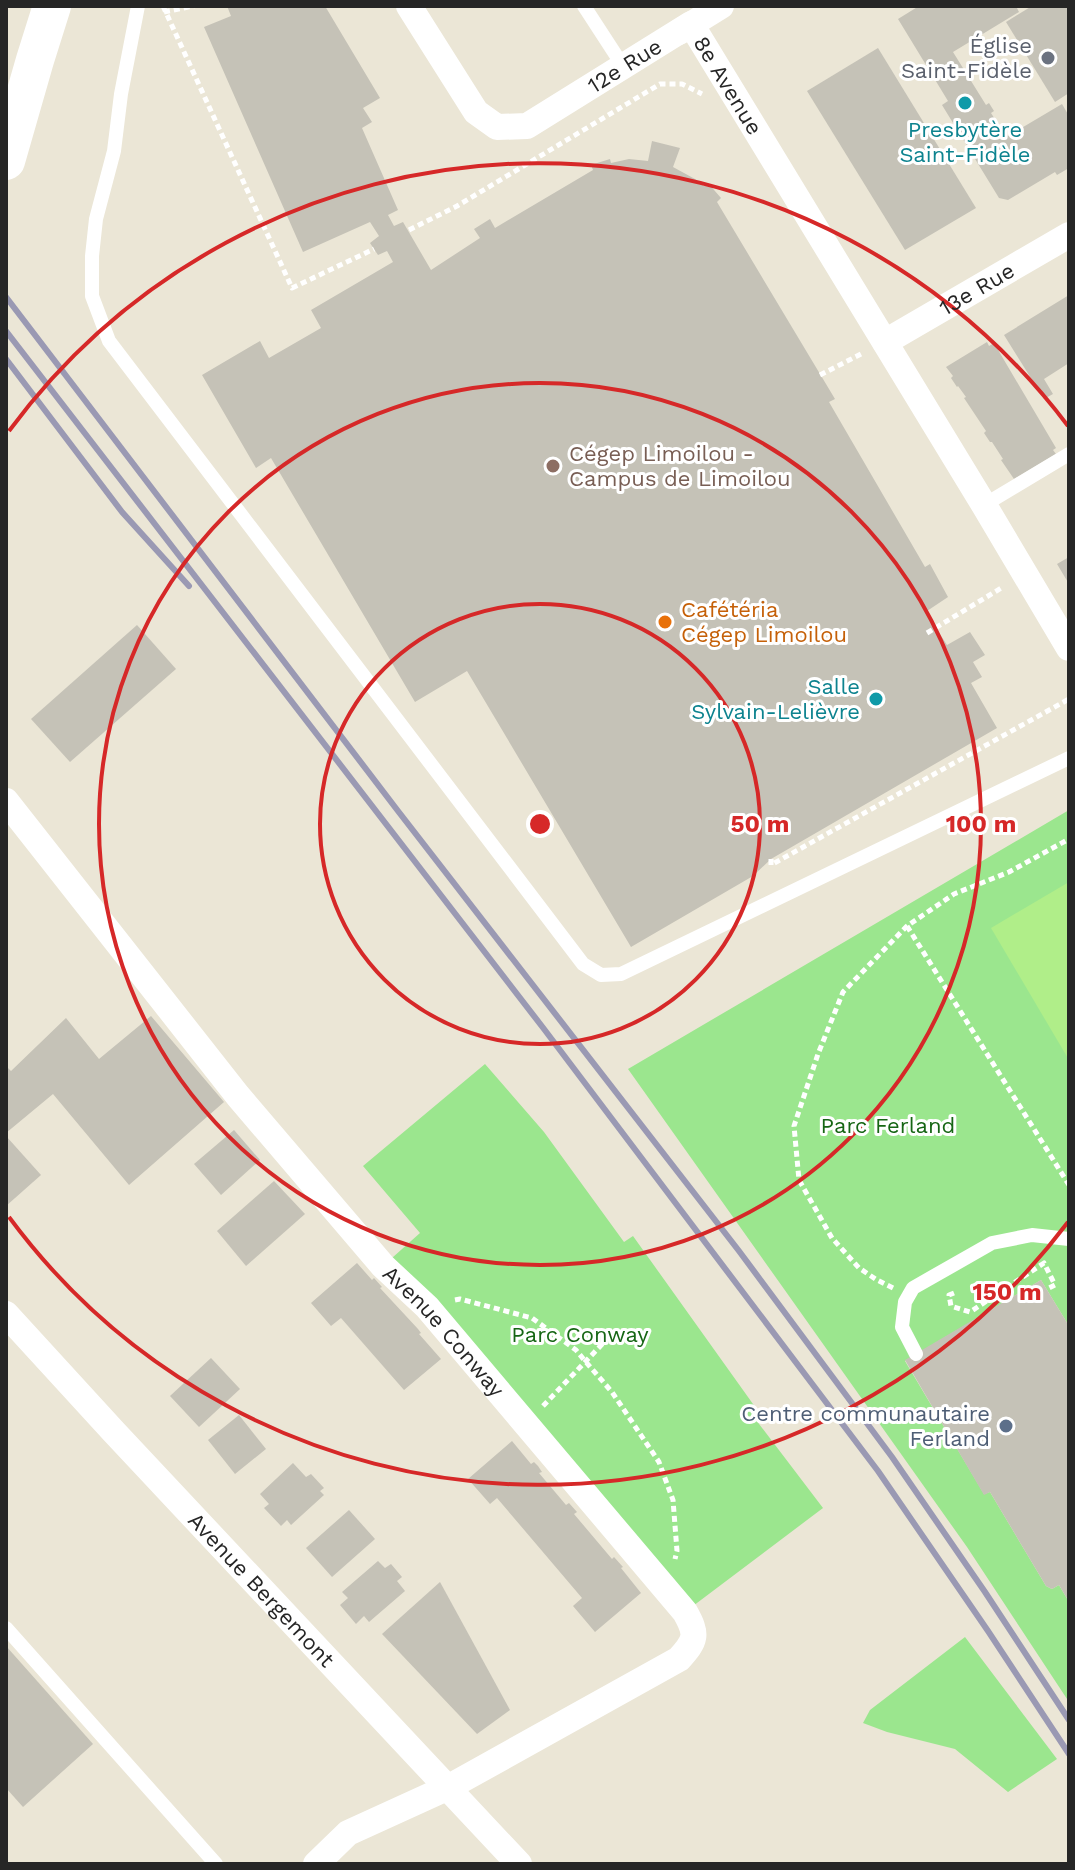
<svg xmlns="http://www.w3.org/2000/svg" width="1075" height="1870" font-family="'Work Sans',sans-serif">
<style>
.green{fill:#9be68e}
.pitch{fill:#b0ee89}
.building{fill:#c5c2b7}
.lines{fill:none;stroke-linecap:round;stroke-linejoin:round}
.path{stroke:#fff;stroke-width:5;stroke-dasharray:6 4;stroke-linecap:butt}
.service{stroke:#fff;stroke-width:14}
.minor{stroke:#fff;stroke-width:26}
.secondary{stroke:#fff;stroke-width:38}
.rail{stroke:#9a99b3;stroke-width:6}
.ring{fill:none;stroke:#d62828;stroke-width:4}
.worship-dot{fill:#6b7280;stroke:#fff;stroke-width:3}
.culture-dot{fill:#0f9aa8;stroke:#fff;stroke-width:3}
.education-dot{fill:#8d6e63;stroke:#fff;stroke-width:3}
.food-dot{fill:#e8710a;stroke:#fff;stroke-width:3}
.service-dot{fill:#5c6f8a;stroke:#fff;stroke-width:3}
.labels{text-anchor:middle;stroke-width:6;stroke-linejoin:round;paint-order:stroke}
.worship-label{font-size:22px;fill:#5b616d;stroke:#fff;text-anchor:end}
.street-label{font-size:22px;fill:#262626;stroke:#fff}
.culture-label{font-size:22px;fill:#0d838f;stroke:#fff}
.education-label{font-size:22px;fill:#785e54;stroke:#fff;text-anchor:start}
.food-label{font-size:22px;fill:#c56008;stroke:#fff;text-anchor:start}
.park-label{font-size:22px;fill:#166614;stroke:#fff}
.service-label{font-size:22px;fill:#4e5e75;stroke:#fff;text-anchor:end}
.centre{fill:#d62828;stroke:#fff;stroke-width:4}
.ring-label{font-size:24px;text-anchor:middle;font-weight:bold;fill:#d62828;stroke:#fff;stroke-width:6;stroke-linejoin:round;paint-order:stroke}
</style>
<rect width="100%" height="100%" fill="#ebe6d6"/>
<g class="green">
<path d="M1069,810V1326L1041,1280L905,1361L984,1494L990,1492L1046,1586L1052,1589L1059,1585L1069,1602V1702L967,1547L628,1069Z"/>
<path d="M485,1064L544,1132L624,1242L633,1236L758,1411L753,1416L823,1508L685,1612L383,1266L420,1233L363,1166Z"/>
<path d="M965,1637L1057,1759L1008,1792L955,1749L887,1732L863,1723L870,1710Z"/>
</g>
<path class="pitch" d="M1069,882V1060L991,928Z"/>
<g class="building">
<path d="M227,6H325L380,98L363,108L372,122L362,128L398,210L388,215L394,226L403,222L431,270L480,238L474,229L490,219L495,228L593,170L591,165L610,159L611,163L629,159L648,161L652,141L680,148L673,167L695,179L704,186L708,183L721,198L717,202L835,399L829,402L925,567L930,564L948,597L927,611L936,628L947,645L970,632L985,655L973,662L982,677L971,683L997,728L771,859L753,876L631,947L467,671L415,702L271,458L256,468L202,375L260,341L269,358L321,328L311,310L393,262L387,251L378,255L370,243L379,236L370,222L303,252L204,27L231,16Z"/>
<path d="M919,6H1016L1019,12L953,52L986,105L989,103L994,111L991,113L1001,129L1003,128L1008,136L1062,104L1069,116V168L1057,175L1055,172L1008,200L999,198L942,105L948,101L898,19Z"/>
<path d="M1032,6H1069V93L1055,102L1006,22Z"/>
<path d="M878,48L976,208L905,250L807,91Z"/>
<path d="M1069,295V363L1044,379L1053,394L1044,399L1004,335Z"/>
<path d="M987,342L989,346L994,343L1056,448L1053,450L1056,454L1014,479L1001,460L1003,459L992,442H990L984,433L986,431L964,398L966,397L958,386L957,387L951,378L953,376L946,367Z"/>
<path d="M1069,557V584L1057,564Z"/>
<path d="M137,625L176,669L70,762L31,719Z"/>
<path d="M151,1016L224,1102L129,1185L53,1094L6,1133V1066L11,1071L66,1018L99,1059Z"/>
<path d="M234,1130L260,1160L221,1195L194,1164Z"/>
<path d="M6,1136L41,1175L6,1206Z"/>
<path d="M274,1181L305,1214L246,1266L217,1231Z"/>
<path d="M357,1263L372,1280L374,1278L382,1287L380,1288L418,1329L421,1333L419,1334L441,1359L404,1390L341,1318L331,1326L311,1303Z"/>
<path d="M1041,1280L1069,1326V1602L1059,1585L1052,1589L1046,1586L990,1492L984,1495L905,1360Z"/>
<path d="M211,1358L240,1389L199,1427L170,1396Z"/>
<path d="M239,1415L266,1449L235,1474L208,1440Z"/>
<path d="M512,1441L531,1464L534,1462L538,1466L542,1472L539,1473L566,1505L569,1503L577,1512L574,1514L612,1559L614,1557L623,1567L621,1568L641,1593L595,1632L573,1606L582,1598L497,1498L490,1504L468,1479Z"/>
<path d="M293,1463L306,1477L311,1474L324,1488L320,1491L324,1495L291,1525L287,1520L281,1526L264,1508L269,1504L260,1494Z"/>
<path d="M349,1510L375,1539L332,1577L306,1548Z"/>
<path d="M378,1561L385,1568L391,1564L402,1577L397,1581L405,1591L369,1622L364,1616L356,1624L340,1605L348,1598L342,1592Z"/>
<path d="M440,1582L510,1710L477,1734L382,1634Z"/>
<path d="M6,1646L93,1744L23,1807L6,1788Z"/>
</g>
<g class="lines">
<g class="path">
<path d="M163,6L292,288L374,249"/>
<path d="M164,12L194,6"/>
<path d="M409,230L457,206L660,84H682L702,94"/>
<path d="M820,375L863,353"/>
<path d="M927,633L1003,587"/>
<path d="M771,859V865L1069,699"/>
<path d="M907,926L1069,1185"/>
<path d="M893,1288L877,1280L859,1268L832,1238L799,1180L794,1126L818,1054L843,992L907,926L954,894L1009,872L1069,839"/>
<path d="M954,1293L949,1295L951,1306L970,1312L1044,1263L1055,1285L1047,1289"/>
<path d="M455,1300L460,1299L532,1318L576,1350L585,1361L612,1392L659,1462L673,1500L677,1551L675,1559"/>
<path d="M543,1406L609,1337"/>
</g>
<g class="service">
<path d="M138,6L121,94L114,151L96,219L92,256V296L109,341L583,964L601,975L621,974L1069,758"/>
<path d="M584,6L623,66"/>
<path d="M984,505L1069,454"/>
<path d="M916,1354L902,1327L905,1302L913,1288L992,1243L1032,1235L1069,1239"/>
<path d="M6,1628L216,1864"/>
</g>
<g class="minor">
<path id="s1" d="M409,6L476,112L497,127L527,126L691,24L984,505L1069,648"/>
<path d="M679,32L721,6"/>
<path id="s2" d="M885,342L1069,235"/>
<path id="s3" d="M6,801L238,1096L383,1266L427,1307L685,1612C698,1635 696,1640 679,1659L449,1787L348,1833L316,1864"/>
<path id="s4" d="M6,1314L114,1432L519,1864"/>
</g>
<path class="secondary" d="M6,161L35,60L52,6"/>
<g class="rail">
<path d="M6,297L398,811L739,1251L892,1457L985,1592L1069,1720"/>
<path d="M6,331L544,1029L878,1471L988,1631L1069,1754"/>
<path d="M6,359L122,512L189,586"/>
</g>
</g>
<g class="ring">
<circle cx="540" cy="824" r="220"/>
<circle cx="540" cy="824" r="441"/>
<path d="M1068 1222A661 661 0 0 1 9 1217M9 431A661 661 0 0 1 1068 426"/>
</g>
<circle class="worship-dot" cx="1048" cy="58" r="8"/>
<g class="culture-dot">
<circle cx="965" cy="103" r="8"/>
<circle cx="876" cy="699" r="8"/>
</g>
<circle class="education-dot" cx="553" cy="466" r="8"/>
<circle class="food-dot" cx="665" cy="622" r="8"/>
<circle class="service-dot" cx="1006" cy="1426" r="8"/>
<g class="labels">
<g class="worship-label">
<text x="1032" y="53">Église<tspan x="1032" dy="25">Saint-Fidèle</tspan></text>
</g>
<g class="street-label">
<text dy="8" stroke="none"><textPath href="#s1" startOffset="296">12e Rue</textPath></text>
<text dy="8" stroke="none"><textPath href="#s1" startOffset="446">8e Avenue</textPath></text>
<text dy="8" stroke="none"><textPath href="#s2" startOffset="106">13e Rue</textPath></text>
<text dy="8" stroke="none"><textPath href="#s3" startOffset="688">Avenue Conway</textPath></text>
<text dy="8" stroke="none"><textPath href="#s4" startOffset="376">Avenue Bergemont</textPath></text>
</g>
<g class="culture-label">
<text x="965" y="137">Presbytère<tspan x="965" dy="25">Saint-Fidèle</tspan></text>
<text x="860" y="694" text-anchor="end">Salle<tspan x="860" dy="25">Sylvain-Lelièvre</tspan></text>
</g>
<g class="education-label">
<text x="569" y="461">Cégep Limoilou -<tspan x="569" dy="25">Campus de Limoilou</tspan></text>
</g>
<g class="food-label">
<text x="681" y="617">Cafétéria<tspan x="681" dy="25">Cégep Limoilou</tspan></text>
</g>
<g class="park-label">
<text x="888" y="1133">Parc Ferland</text>
<text x="580" y="1342">Parc Conway</text>
</g>
<g class="service-label">
<text x="990" y="1421">Centre communautaire<tspan x="990" dy="25">Ferland</tspan></text>
</g>
</g>
<circle cx="540" cy="824" r="12" class="centre"/>
<g class="ring-label">
<text x="760" y="832">50 m</text>
<text x="981" y="832">100 m</text>
<text x="1007" y="1300">150 m</text>
</g>
<rect width="1075" height="1870" fill="none" stroke="#262626" stroke-width="16"/>
</svg>
